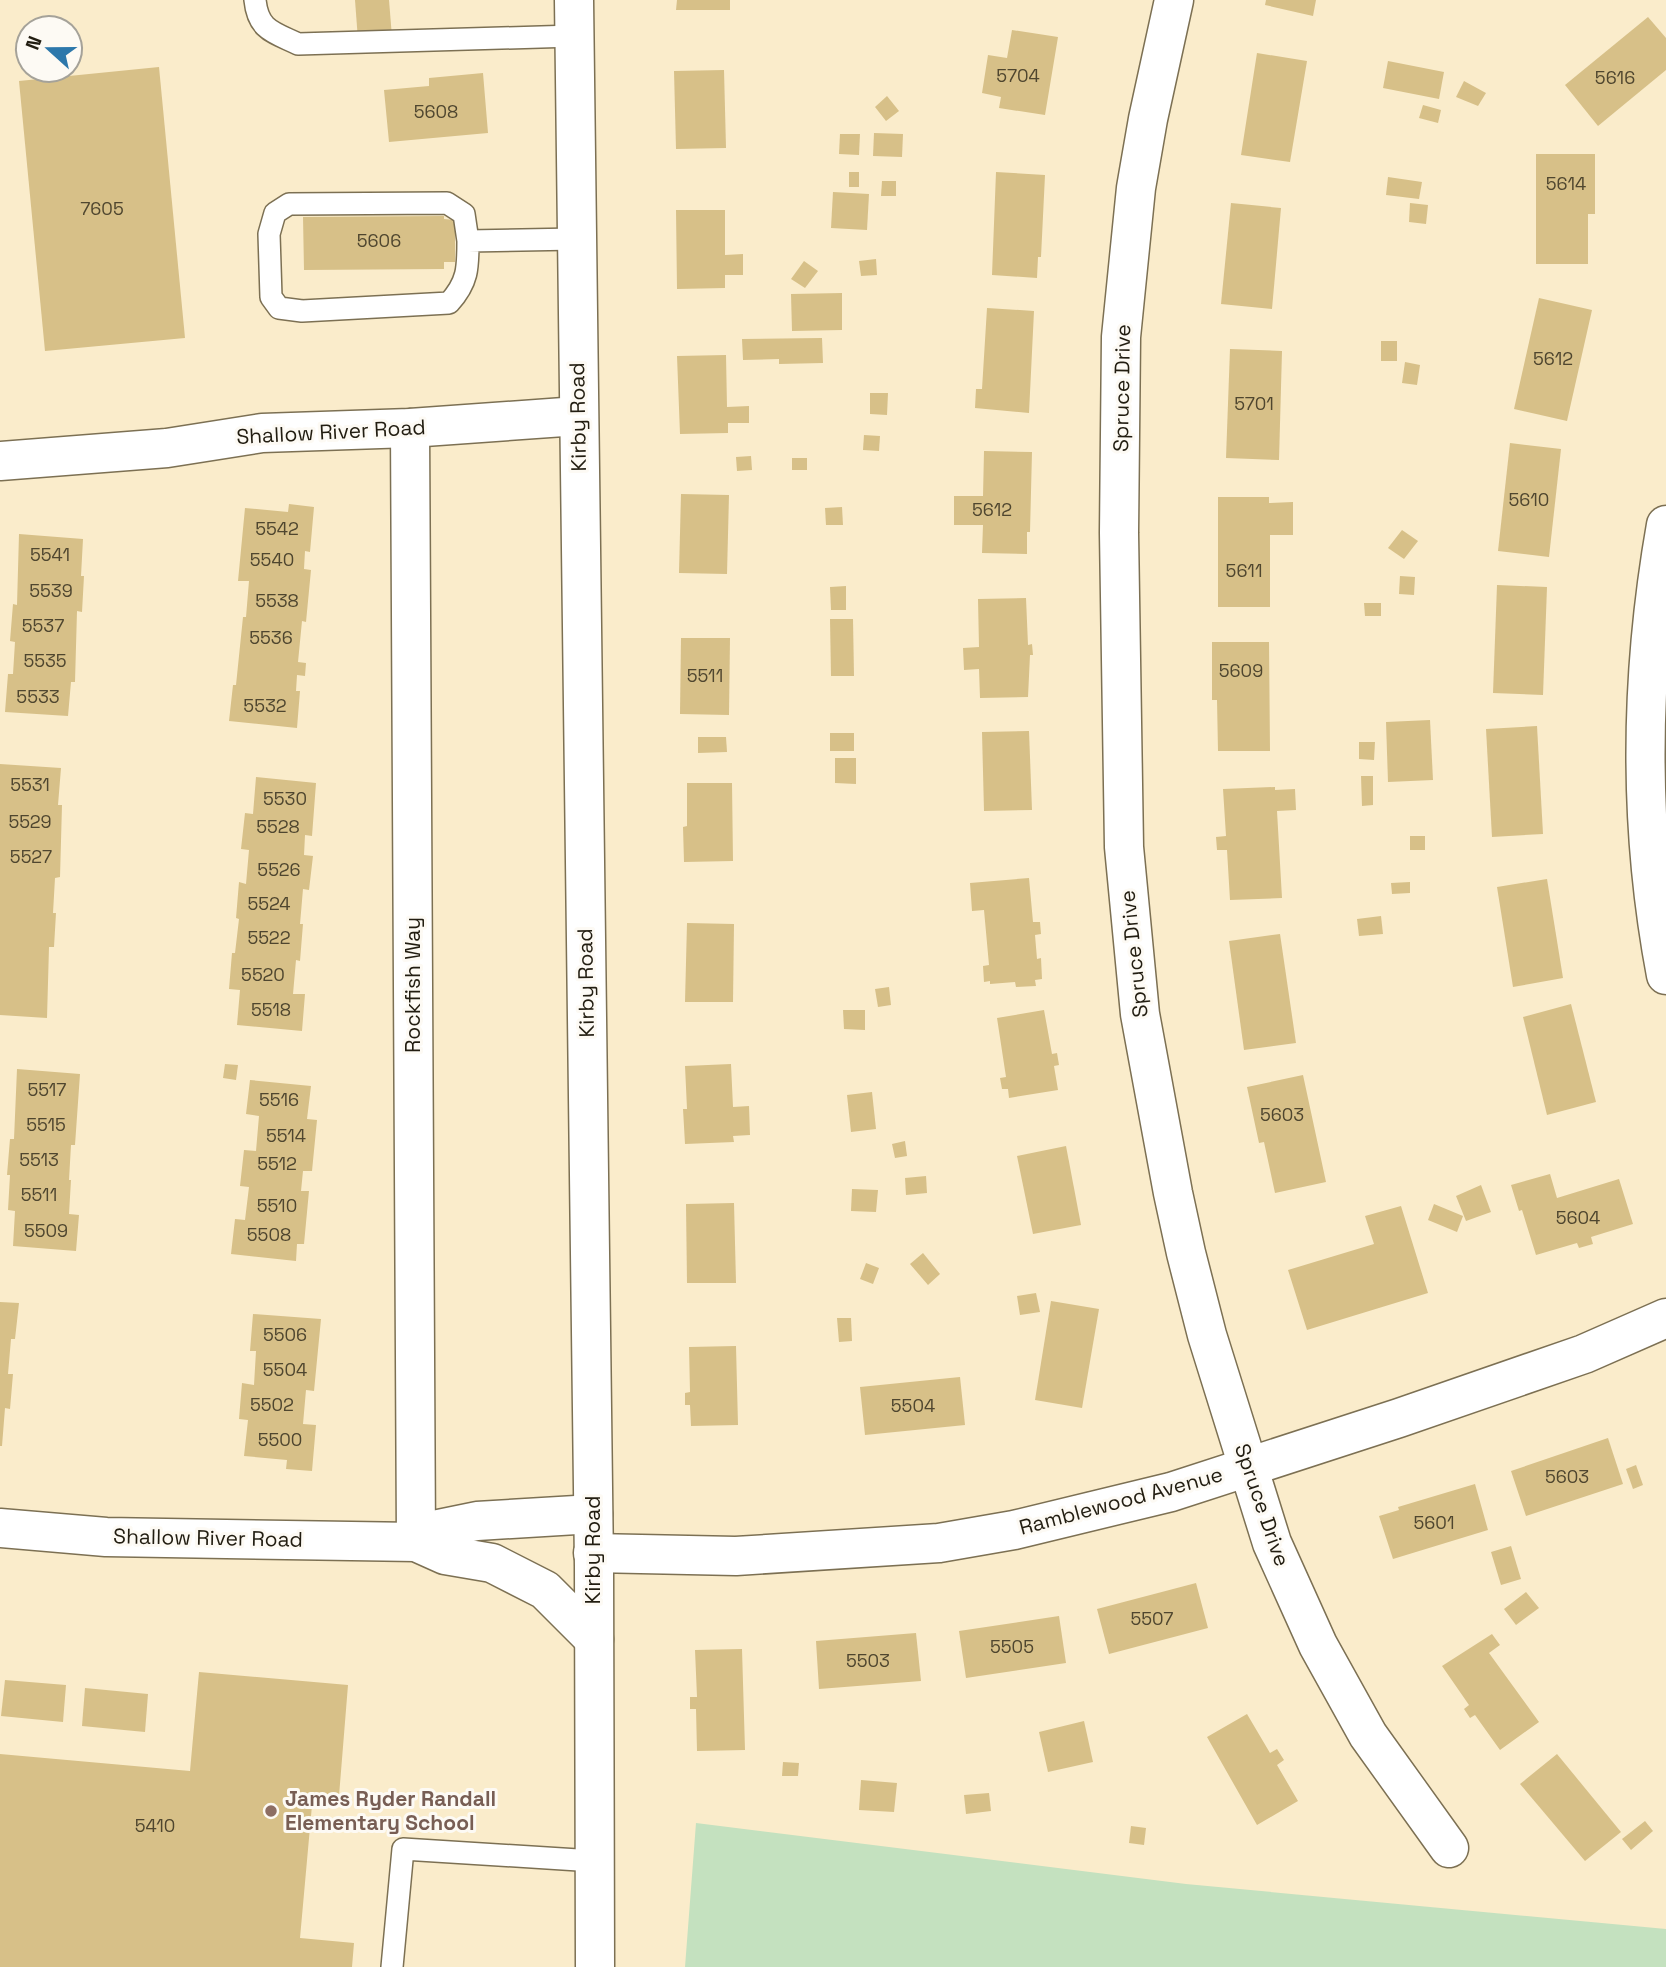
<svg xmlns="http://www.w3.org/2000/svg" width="1666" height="1967" font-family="'Space Grotesk',sans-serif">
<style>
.green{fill:#c4e1bf}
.building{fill:#d7c088}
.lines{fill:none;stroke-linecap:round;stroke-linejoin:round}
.service-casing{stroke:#7c7053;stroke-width:24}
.minor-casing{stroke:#7c7053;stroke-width:41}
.secondary-casing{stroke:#7c7053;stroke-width:41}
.service{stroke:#fff;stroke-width:21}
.minor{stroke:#fff;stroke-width:38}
.secondary{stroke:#fff;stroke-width:38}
.education-dot{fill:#8d6e63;stroke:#fdfaf4;stroke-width:2.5}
.labels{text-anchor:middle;stroke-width:6;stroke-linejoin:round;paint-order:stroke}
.number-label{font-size:18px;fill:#4f462f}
.street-label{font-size:21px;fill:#221d11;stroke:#fdfaf4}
.education-label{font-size:21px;font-weight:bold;fill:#785e54;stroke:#fdfaf4;text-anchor:start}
</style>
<rect width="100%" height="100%" fill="#faeccb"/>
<path class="green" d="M696,1823L1186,1884L1666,1929V1967H685Z"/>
<g class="building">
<path d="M355,0H389L392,37L358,40Z"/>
<path d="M677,0H730V10H676Z"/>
<path d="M1266,0H1316L1313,16L1265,5Z"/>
<path d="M1648,17L1666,38V70L1598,126L1565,85Z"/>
<path d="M1012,30L1058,37L1045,115L999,108L1001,97L982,93L988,55L1007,58Z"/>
<path d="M1257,53L1307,61L1290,162L1241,155Z"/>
<path d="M1388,61L1444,72L1439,99L1383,88Z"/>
<path d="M159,67L185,338L45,351L19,81Z"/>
<path d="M724,70L726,148L676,149L674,71Z"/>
<path d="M483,73L488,133L389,142L384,90L429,86V78Z"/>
<path d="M1464,81L1486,93L1478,106L1456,97Z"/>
<path d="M887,96L899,111L886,121L875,107Z"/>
<path d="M1423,105L1441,110L1438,123L1419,118Z"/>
<path d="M874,133L903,134L902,157L873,156Z"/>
<path d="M840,134H860L859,155L839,154Z"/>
<path d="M1536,154H1595V214H1588V264H1536Z"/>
<rect x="849" y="172" width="10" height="15"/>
<path d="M996,172L1045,175L1041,257H1038L1037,278L992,275Z"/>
<path d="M1388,177L1422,182L1419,199L1386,195Z"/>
<path d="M882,181H896V196H881Z"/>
<path d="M833,192L869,194L867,230L831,228Z"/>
<path d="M1231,203L1281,208L1272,309L1221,304Z"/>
<path d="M1410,203L1428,205L1426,224L1409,222Z"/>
<path d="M676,210H725V255L743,254V275H725V288L677,289Z"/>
<path d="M444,216V219L455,220V262H444V269L304,270L303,217Z"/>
<path d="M876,259L877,275L861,276L859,261Z"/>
<path d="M804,261L818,271L805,288L791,279Z"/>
<path d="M842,293V330L792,331L791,294Z"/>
<path d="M1539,298L1592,310L1567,421L1514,409Z"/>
<path d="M987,308L1034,311L1029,413L975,408L976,389H982Z"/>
<path d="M822,338L823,363L779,364V359L743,360L742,339Z"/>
<rect x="1381" y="341" width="16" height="20"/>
<path d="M1230,349L1282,351L1279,460L1226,458Z"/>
<path d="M726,355L727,407L749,406V423H728V433L680,434L677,356Z"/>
<path d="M1405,362L1420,365L1417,385L1402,383Z"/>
<path d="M870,393H888L887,415L870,414Z"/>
<path d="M864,435L880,436L879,451L863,450Z"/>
<path d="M1510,443L1561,449L1549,557L1498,551Z"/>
<path d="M984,451L1032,452L1030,532H1027V554L982,553L983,525H954V496H983Z"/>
<path d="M751,456L752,470L737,471L736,457Z"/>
<rect x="792" y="458" width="15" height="12"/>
<path d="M681,494L729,495L727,574L679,573Z"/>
<path d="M1218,497H1269V503L1293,502V535H1270V607H1218Z"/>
<path d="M289,504L314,507L310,552L305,551L304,569L311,570L306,622L302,621L298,662L306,663L305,676L297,675L296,691H300L297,728L229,721L233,685H236L243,617H246L249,581H238L245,508L288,512Z"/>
<path d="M842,507L843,525H826L825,508Z"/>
<path d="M1402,530L1418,541L1404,559L1388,548Z"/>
<path d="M19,534L83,539L81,576H84L82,612L77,611L75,682H71L68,716L5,712L8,674H13L15,642L10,641L13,604L17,605Z"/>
<path d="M1400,576L1415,577L1414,595L1399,594Z"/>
<path d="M1497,585L1547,587L1543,695L1493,693Z"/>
<path d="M846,586V610H831L830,587Z"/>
<path d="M1026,598L1028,645L1032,644L1033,655H1030L1028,697L980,698L979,669L964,670L963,648L979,647L978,599Z"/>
<path d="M1364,603H1381V616H1365Z"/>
<path d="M830,619H853L854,676H831Z"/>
<path d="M681,638H730L729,715L680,714Z"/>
<path d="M1212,642H1269L1270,751H1218L1217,700H1212Z"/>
<path d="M1430,720L1433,780L1388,782L1386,722Z"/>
<path d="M1537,726L1543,834L1492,837L1486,729Z"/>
<path d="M1029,731L1032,810L984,811L982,732Z"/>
<rect x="830" y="733" width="24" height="18"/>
<path d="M698,737H726L727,752L698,753Z"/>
<path d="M1359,742H1375L1374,760L1359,759Z"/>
<path d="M835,758H856V784L835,783Z"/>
<path d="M0,764L61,768L58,805H62L60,877L55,878L53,913H56L54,947H49L47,1018L0,1015Z"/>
<path d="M1361,776H1373V805L1362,806Z"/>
<path d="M256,777L316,783L312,836L305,835L304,855L313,856L309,890L303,889L300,924H303L300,961L296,960L293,994H305L302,1031L237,1025L240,990L229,989L232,953H235L239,919L236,918L239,882L246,884L249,850L241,849L245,813L253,814Z"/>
<path d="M687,783H732L733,861L684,862L683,827L687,826Z"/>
<path d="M1275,787V790L1295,789L1296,810L1277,811L1282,898L1230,900L1227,850H1217L1216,837L1226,836L1223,789Z"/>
<rect x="1410" y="836" width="15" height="14"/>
<path d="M1029,878L1033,922H1040L1041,934L1035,935L1037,959L1041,958L1042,979L1035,980L1036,986L1016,987L1015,982L990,984V981L984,982L983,966L989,965L984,910L972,911L970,883Z"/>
<path d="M1547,879L1563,978L1513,987L1497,887Z"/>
<path d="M1410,882V893L1392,894L1391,883Z"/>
<path d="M1381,916L1383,934L1359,936L1357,919Z"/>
<path d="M687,923L734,924L733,1002H685Z"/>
<path d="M1280,934L1296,1043L1244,1050L1229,941Z"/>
<path d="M889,987L891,1005L878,1007L875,989Z"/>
<path d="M1571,1004L1596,1102L1547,1115L1523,1017Z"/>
<path d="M843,1010H865V1030L844,1029Z"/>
<path d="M1044,1010L1052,1054L1057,1053L1059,1065L1054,1066L1058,1090L1009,1098L1008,1089H1002L1000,1078L1006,1077L997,1018Z"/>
<path d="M225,1064L238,1065L236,1080L223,1078Z"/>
<path d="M731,1064L733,1107L749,1106L750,1135L733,1136L734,1142L685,1144L683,1109H687L685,1066Z"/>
<path d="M17,1069L80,1074L75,1145H71L69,1180H71L69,1214L79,1215L76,1251L13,1246L15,1211L8,1210L10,1175H7L10,1139H14Z"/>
<path d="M1303,1075L1326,1182L1275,1193L1264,1142L1259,1143L1247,1087Z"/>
<path d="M250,1080L311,1086L307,1119L317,1120L312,1171H303L301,1191H309L304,1244H297L296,1261L231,1254L235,1219L245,1220L249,1187L240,1186L244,1150L256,1151L259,1116L246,1114Z"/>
<path d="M872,1092L876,1129L851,1132L847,1095Z"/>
<path d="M905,1141L907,1156L895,1158L892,1144Z"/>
<path d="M1066,1146L1081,1225L1033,1234L1017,1156Z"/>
<path d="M1550,1174L1557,1198L1619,1179L1633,1224L1591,1237L1593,1244L1579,1248L1577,1243L1536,1255L1522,1210L1519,1211L1511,1185Z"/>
<path d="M926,1176L927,1193L906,1195L905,1178Z"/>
<path d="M1481,1185L1491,1212L1466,1221L1456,1196Z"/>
<path d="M852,1189L878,1190L876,1212L851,1211Z"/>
<path d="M734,1203L736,1283H687L686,1204Z"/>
<path d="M1434,1204L1463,1216L1457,1232L1428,1220Z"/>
<path d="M1401,1206L1428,1293L1307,1330L1288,1270L1374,1244L1365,1216Z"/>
<path d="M923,1253L940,1274L928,1285L910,1264Z"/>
<path d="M866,1263L879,1268L873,1284L860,1279Z"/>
<path d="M1036,1293L1040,1312L1020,1315L1017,1296Z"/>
<path d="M1051,1301L1099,1309L1082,1408L1035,1400Z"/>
<path d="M0,1302L19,1303L15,1339H11L8,1374H13L10,1409L5,1408L2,1446H0Z"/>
<path d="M253,1314L321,1319L314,1391L306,1390L303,1424L316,1425L312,1471L286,1469L287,1460L244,1456L248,1420L239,1419L242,1383L254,1385L256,1351H250Z"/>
<path d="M837,1318H851L852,1341L839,1342Z"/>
<path d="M736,1346L738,1425L691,1426L690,1405H685V1393L690,1392L689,1347Z"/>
<path d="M960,1377L965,1425L865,1435L860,1387Z"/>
<path d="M1608,1438L1623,1484L1526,1516L1511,1471Z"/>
<path d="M1636,1465L1643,1485L1633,1489L1626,1469Z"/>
<path d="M1475,1484L1488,1530L1393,1559L1379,1516L1399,1510L1398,1507Z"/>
<path d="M1511,1546L1521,1579L1501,1585L1491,1552Z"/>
<path d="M1196,1583L1208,1628L1109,1654L1097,1609Z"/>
<path d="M1526,1592L1539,1608L1516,1625L1504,1609Z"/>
<path d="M1059,1616L1066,1663L966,1678L959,1631Z"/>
<path d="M916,1633L921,1681L819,1689L816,1641Z"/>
<path d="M1492,1634L1500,1645L1489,1653L1539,1722L1500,1750L1475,1715L1470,1718L1464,1709L1469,1705L1442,1666Z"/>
<path d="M742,1649L745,1750L697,1751L696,1709H690V1697H697L695,1650Z"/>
<path d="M199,1672L348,1685L339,1796L313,1794L300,1938L354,1943L352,1967H0V1754L190,1771Z"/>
<path d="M5,1680L66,1685L63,1722L1,1716Z"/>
<path d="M85,1688L148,1694L145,1732L82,1726Z"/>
<path d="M1247,1714L1270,1753L1277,1749L1284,1760L1277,1765L1298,1801L1257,1825L1207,1737Z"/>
<path d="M1084,1721L1093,1762L1048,1772L1039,1732Z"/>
<path d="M1557,1754L1621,1832L1585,1861L1520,1784Z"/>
<path d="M783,1762L799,1763L798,1776H782Z"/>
<path d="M861,1780L897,1783L894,1812L859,1810Z"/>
<path d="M989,1793L991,1811L966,1814L964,1795Z"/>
<path d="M1645,1821L1653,1831L1631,1850L1622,1839Z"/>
<path d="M1131,1826L1146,1828L1144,1845L1129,1843Z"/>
</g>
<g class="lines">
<defs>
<g id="service">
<path d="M255,0C258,30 273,32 298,44L574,36"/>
<path d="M468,241C468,268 468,282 449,303L302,311L279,308L271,297L269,234L275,213L289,204L447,203L464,214L468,241L576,239"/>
<path d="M392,1967L403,1849L594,1861"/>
</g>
<g id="minor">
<path d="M1174,0L1148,119L1136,188L1121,337L1119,533L1124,847L1140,1014L1173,1193L1186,1253L1207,1335L1272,1543L1318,1645L1368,1735L1449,1848"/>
<path d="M410,428L416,1542"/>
<path d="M0,461L167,448L262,433L410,428L578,416"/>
<path d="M1666,525C1640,673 1638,827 1666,975"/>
<path d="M0,1528L106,1537L416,1542L445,1555L492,1563L545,1590L594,1639"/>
<path d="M416,1542L438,1529L477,1521L593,1514"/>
<path d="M593,1553L736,1556L939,1543L1014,1530L1171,1492L1399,1418L1584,1354L1666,1318"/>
</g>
<path id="secondary" d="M574,0L594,1566L595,1967"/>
</defs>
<use href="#service" class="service-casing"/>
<use href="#minor" class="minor-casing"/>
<use href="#secondary" class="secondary-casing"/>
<use href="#service" class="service"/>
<use href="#minor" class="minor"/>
<use href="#secondary" class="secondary"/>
</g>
<circle class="education-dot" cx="271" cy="1811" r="7"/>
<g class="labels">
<g class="number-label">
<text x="1018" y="82">5704</text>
<text x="1615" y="84">5616</text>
<text x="436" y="118">5608</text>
<text x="1566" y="190">5614</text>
<text x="102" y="215">7605</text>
<text x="379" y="247">5606</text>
<text x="1553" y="365">5612</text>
<text x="1254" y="410">5701</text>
<text x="1529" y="506">5610</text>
<text x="992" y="516">5612</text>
<text x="277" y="535">5542</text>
<text x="50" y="561">5541</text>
<text x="272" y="566">5540</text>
<text x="1244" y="577">5611</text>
<text x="51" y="597">5539</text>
<text x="277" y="607">5538</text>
<text x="43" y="632">5537</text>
<text x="271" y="644">5536</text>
<text x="45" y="667">5535</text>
<text x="1241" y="677">5609</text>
<text x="705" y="682">5511</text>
<text x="38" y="703">5533</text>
<text x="265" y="712">5532</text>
<text x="30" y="791">5531</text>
<text x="285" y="805">5530</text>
<text x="30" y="828">5529</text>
<text x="278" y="833">5528</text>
<text x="31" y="863">5527</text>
<text x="279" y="876">5526</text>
<text x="269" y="910">5524</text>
<text x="269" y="944">5522</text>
<text x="263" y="981">5520</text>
<text x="271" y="1016">5518</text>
<text x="47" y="1096">5517</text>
<text x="279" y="1106">5516</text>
<text x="1282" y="1121">5603</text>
<text x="46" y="1131">5515</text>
<text x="286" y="1142">5514</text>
<text x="39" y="1166">5513</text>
<text x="277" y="1170">5512</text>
<text x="39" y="1201">5511</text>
<text x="277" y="1212">5510</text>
<text x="1578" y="1224">5604</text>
<text x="46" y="1237">5509</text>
<text x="269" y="1241">5508</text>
<text x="285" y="1341">5506</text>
<text x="285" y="1376">5504</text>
<text x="272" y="1411">5502</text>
<text x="913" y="1412">5504</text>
<text x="280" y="1446">5500</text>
<text x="1567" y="1483">5603</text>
<text x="1434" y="1529">5601</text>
<text x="1152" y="1625">5507</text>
<text x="1012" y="1653">5505</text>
<text x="868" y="1667">5503</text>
<text x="155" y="1832">5410</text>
</g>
<g class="street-label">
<text transform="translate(1122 388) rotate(-89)" y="7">Spruce Drive</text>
<text transform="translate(578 417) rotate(-91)" y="7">Kirby Road</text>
<text transform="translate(331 432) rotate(-3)" y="7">Shallow River Road</text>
<text transform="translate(1134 954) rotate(-96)" y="7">Spruce Drive</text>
<text transform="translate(586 983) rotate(-91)" y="7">Kirby Road</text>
<text transform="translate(413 985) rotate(-90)" y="7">Rockfish Way</text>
<text transform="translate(1121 1501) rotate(-15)" y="7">Ramblewood Avenue</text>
<text transform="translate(1262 1505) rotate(71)" y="7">Spruce Drive</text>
<text transform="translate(208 1538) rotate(1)" y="7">Shallow River Road</text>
<text transform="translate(593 1550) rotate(-90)" y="7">Kirby Road</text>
</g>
<g class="education-label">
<text x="285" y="1806">James Ryder Randall<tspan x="285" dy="24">Elementary School</tspan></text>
</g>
</g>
<g transform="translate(49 49) rotate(291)"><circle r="33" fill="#fdfaf4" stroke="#a5a299" stroke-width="2"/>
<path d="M0-5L12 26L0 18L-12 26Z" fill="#2d78ab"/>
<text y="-10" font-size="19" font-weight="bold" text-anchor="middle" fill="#221d11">N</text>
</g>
</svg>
